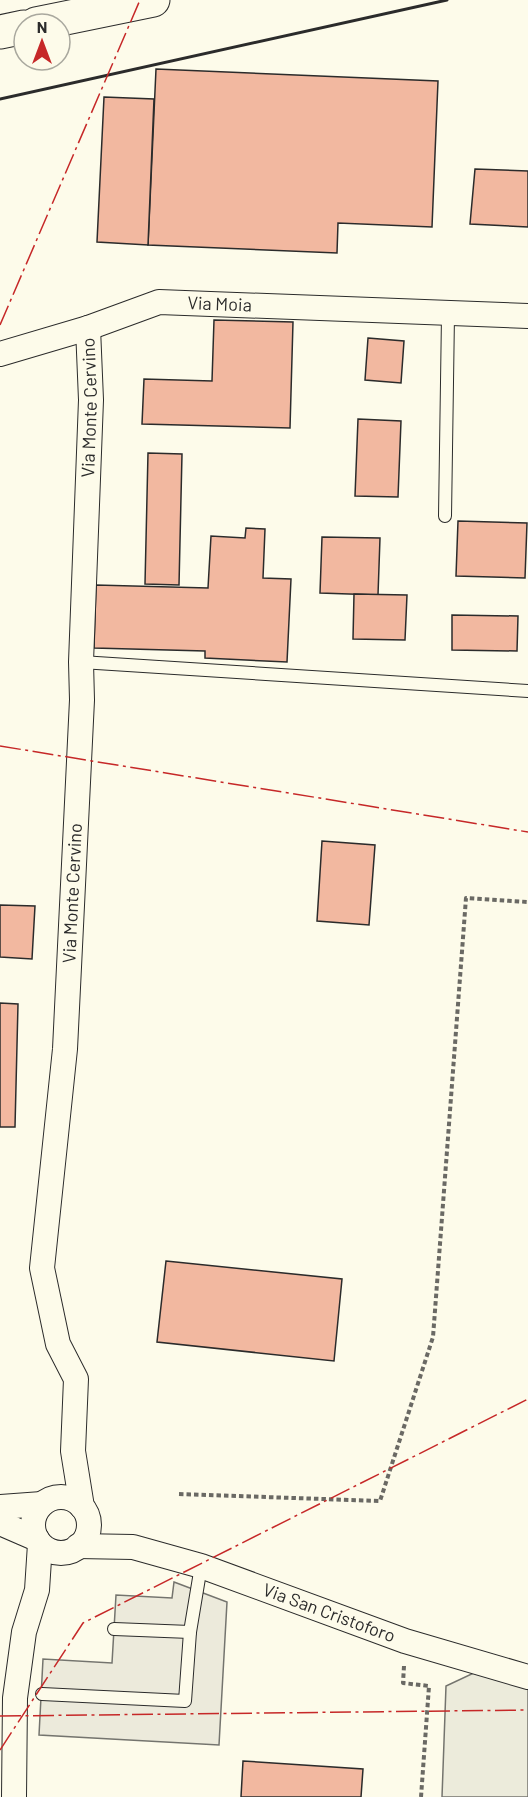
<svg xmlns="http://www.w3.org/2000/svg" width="528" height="1797" font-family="Barlow,sans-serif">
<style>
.green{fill:#ecebdb;stroke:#74746e;stroke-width:1.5}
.parking{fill:#eceadb;stroke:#74746e;stroke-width:1.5}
.building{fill:#f2b8a0;stroke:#2b2b2b;stroke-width:1.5}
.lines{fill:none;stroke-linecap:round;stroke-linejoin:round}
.lane-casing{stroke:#2b2b2b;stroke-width:14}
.street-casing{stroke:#2b2b2b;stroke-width:26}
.highway-casing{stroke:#2b2b2b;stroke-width:35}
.path{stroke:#6a6964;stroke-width:4;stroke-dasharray:4.5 3;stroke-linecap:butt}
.lane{stroke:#fdfbea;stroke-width:12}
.street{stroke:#fdfbea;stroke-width:24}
.highway{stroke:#fdfbea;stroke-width:33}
.wall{stroke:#2b2b2b;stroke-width:3}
.power{stroke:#c62828;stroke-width:1.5;stroke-dasharray:21 4.5 3 4.5;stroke-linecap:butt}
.labels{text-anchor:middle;stroke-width:4.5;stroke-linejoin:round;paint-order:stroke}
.street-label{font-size:18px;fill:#2b2b2b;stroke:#fdfbea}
</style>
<rect width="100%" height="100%" fill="#fdfbea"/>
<path class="green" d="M480,1670L528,1685V1797H442L446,1686Z"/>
<path class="parking" d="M174,1582L227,1602L219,1745L39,1735L43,1659L112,1663L116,1595L172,1598Z"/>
<g class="building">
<path d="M156,69L438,81L432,227L338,223L337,253L148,245Z"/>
<path d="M104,97L154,99L148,245L97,242Z"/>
<path d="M475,169L528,171V227L470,224Z"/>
<path d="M214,320L293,322L290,428L142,424L144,379L212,381Z"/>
<path d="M368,338L404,341L401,383L365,380Z"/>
<path d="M358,419L401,421L398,497L355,496Z"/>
<path d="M148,453L182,454L179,585L145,584Z"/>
<path d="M458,521L527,523L525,578L456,576Z"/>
<path d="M246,528L265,529L263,578L291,579L287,662L205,658V651L94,648L96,585L208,588L211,536L245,538Z"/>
<path d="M322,537L380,538L378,595L320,593Z"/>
<path d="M354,594L407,595L405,640L353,639Z"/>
<path d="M452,615L518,616L517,651L452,650Z"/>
<path d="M322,841L375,845L369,925L317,921Z"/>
<path d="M0,905L35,906L32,959L0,957Z"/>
<path d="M0,1003L18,1004L15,1127H0Z"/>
<path d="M166,1261L342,1279L334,1361L157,1342Z"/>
<path d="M243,1761L363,1769L361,1797H241Z"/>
</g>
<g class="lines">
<defs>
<g id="lane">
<path d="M445,516L448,315"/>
<path d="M81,662L528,691"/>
<path d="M114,1629L190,1632"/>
<path d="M42,1694L185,1701L190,1632L201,1566"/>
</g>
<g id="street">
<path id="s1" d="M0,354L88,328L159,302L528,316"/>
<circle cx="61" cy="1525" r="28"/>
<path d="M0,1507L42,1504"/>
<path id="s2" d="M82,1507L73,1451L76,1379L58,1344L42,1268L65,1049L82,700L81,662L91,400L88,328"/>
<path d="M0,1523L37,1539"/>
<path id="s3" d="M78,1546L133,1547L201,1566L405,1641L528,1677"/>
<path d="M14,1797L15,1698L24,1632L37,1590L40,1544"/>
</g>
<g id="highway">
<path d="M36,24L153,0"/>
<path d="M0,32L24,27"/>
</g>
</defs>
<use href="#lane" class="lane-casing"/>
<use href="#street" class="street-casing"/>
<use href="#highway" class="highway-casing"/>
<g class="path">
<path d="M179,1494L380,1501L433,1337L466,898L528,902"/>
<path d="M404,1666L403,1683L429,1686L421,1797"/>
</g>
<use href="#lane" class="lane"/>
<use href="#street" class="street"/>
<use href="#highway" class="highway"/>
<path class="wall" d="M0,99L447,0"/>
<g class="power">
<path d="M0,325L140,0"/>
<path d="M0,746L528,832"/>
<path d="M0,1716L528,1710"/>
<path d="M0,1750L83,1623L528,1399"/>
</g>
</g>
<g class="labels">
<g class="street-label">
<text dy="6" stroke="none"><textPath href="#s1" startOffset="228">Via Moia</textPath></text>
<text dy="6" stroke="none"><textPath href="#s2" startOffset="1108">Via Monte Cervino</textPath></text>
<text dy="6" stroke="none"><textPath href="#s2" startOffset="622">Via Monte Cervino</textPath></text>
<text dy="6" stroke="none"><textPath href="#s3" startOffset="262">Via San Cristoforo</textPath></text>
</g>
</g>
<g transform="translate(42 42)"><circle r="28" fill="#fdfbea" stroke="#a9a89e" stroke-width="1.5"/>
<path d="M0-4.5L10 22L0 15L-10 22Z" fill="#c62828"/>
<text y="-9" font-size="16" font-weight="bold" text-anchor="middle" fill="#2b2b2b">N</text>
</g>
</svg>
